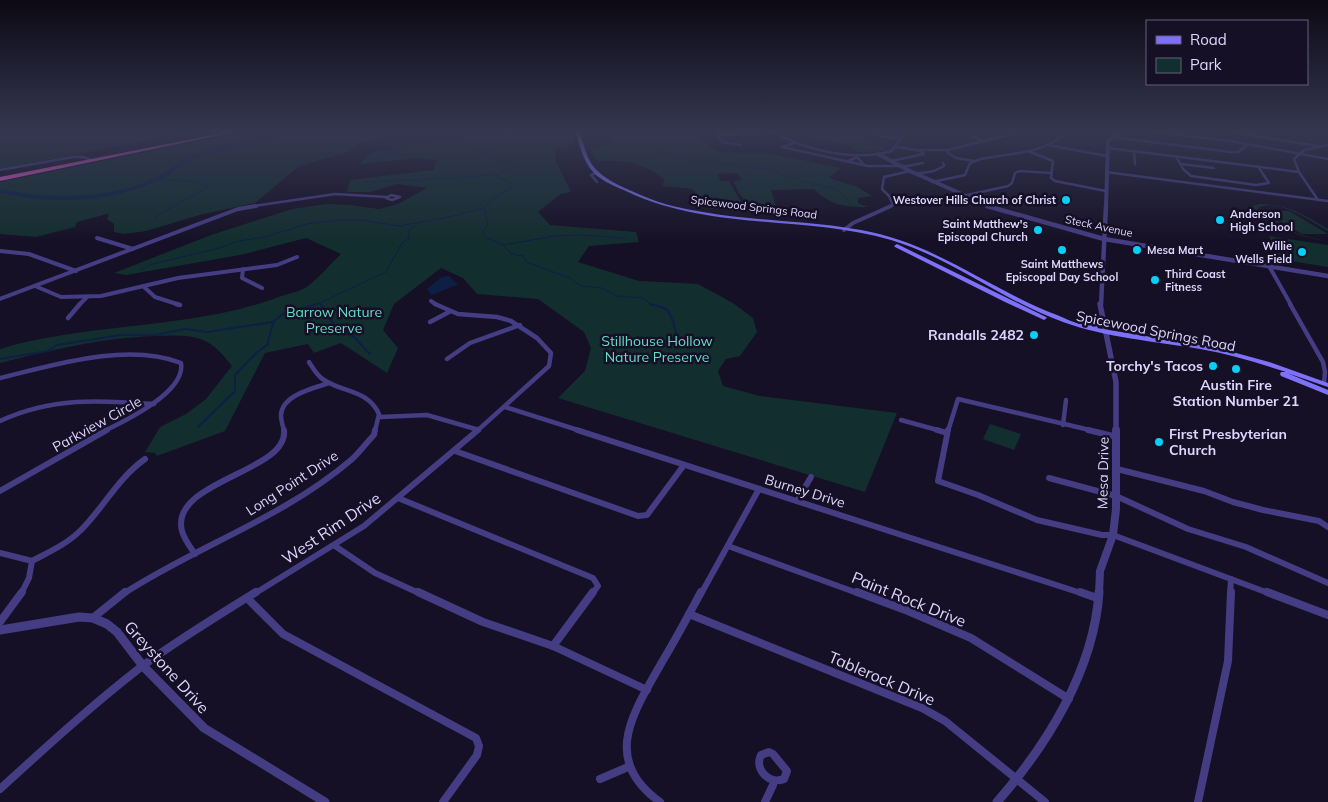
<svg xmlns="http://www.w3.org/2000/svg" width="1328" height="802" font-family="Mulish,sans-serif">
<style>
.green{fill:#132e2f}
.water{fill:#0e1f46}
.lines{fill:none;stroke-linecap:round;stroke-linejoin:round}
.stream-far1{stroke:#0e1f46;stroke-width:1}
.stream{stroke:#0e1f46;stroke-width:2}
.river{fill:#0e1f46;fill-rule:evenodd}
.minor-far4{stroke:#443d83;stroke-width:2.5}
.minor-far3{stroke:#443d83;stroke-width:4}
.minor-far2{stroke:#443d83;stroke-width:4.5}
.minor-far1{stroke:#443d83;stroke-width:6}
.minor{stroke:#443d83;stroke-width:8}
.tertiary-far4{stroke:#443d83;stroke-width:4}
.tertiary-far3{stroke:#443d83;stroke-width:4.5}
.tertiary-far2{stroke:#443d83;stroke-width:5.5}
.tertiary-far1{stroke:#443d83;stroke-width:8}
.tertiary{stroke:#443d83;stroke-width:9}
.secondary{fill:#7d71fa;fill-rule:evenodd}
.trunk{fill:#e25cc9;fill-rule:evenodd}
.poi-dot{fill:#09cef6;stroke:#151025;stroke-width:2}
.labels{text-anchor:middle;stroke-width:5;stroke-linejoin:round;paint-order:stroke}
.far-poi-label{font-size:11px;font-weight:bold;fill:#ddd6fd;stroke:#151025;text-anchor:end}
.far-street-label{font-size:11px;fill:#ddd6fd;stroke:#151025}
.park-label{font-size:14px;fill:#64dcc6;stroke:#151025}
.street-label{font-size:14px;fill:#ddd6fd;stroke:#151025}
.poi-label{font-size:14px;font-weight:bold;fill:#ddd6fd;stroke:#151025;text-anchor:end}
.near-street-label{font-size:16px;fill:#ddd6fd;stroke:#151025}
</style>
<rect width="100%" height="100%" fill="#151025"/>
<g class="green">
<path d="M0,131H196L6,168H0Z"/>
<path d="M249,131H412L362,142L348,152L299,166L255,203L203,214L146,231L124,234L114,232V224L107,219L109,215L107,214L77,222L75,227L36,237L0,234V182Z"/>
<path d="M488,131H572L575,143H568L570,148L555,149L556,161L571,192L561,194L538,212L550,225L636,232L639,242L589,246L578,262L639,281L698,284L733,303L753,318L757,332L740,356L726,359L718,371L723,386L760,396L897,413L865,492L558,398L585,371L591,348L584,332L538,299L477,294L463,278L441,268L394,304L383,330L398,348L387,373L341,343L314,353L308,344L265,353L225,431L157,456L155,453L145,452L160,427L186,414L206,399L232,366C224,356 214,343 200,339C186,334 169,336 155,336C99,338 53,350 0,363V349C90,322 188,330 276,298C286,294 300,292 308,286C320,277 330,264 341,254L306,238L240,255L126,275L114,273L211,235L292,209L327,204L350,205L379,209L398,204L427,188L397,184L370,192H347L350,180L433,170L437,161L420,158L360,164L366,157L375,151L465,137Z"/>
<path d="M583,131H701L700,138L708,146L718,152L769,153L840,168L829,178L858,187L872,196L858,198V203L868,207C844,207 832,206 814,189L771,190L778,213L751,210L739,193L733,181L742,180L737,173L718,174L720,181H729L746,210L753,213L705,208L710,201L697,197L693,189L663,186L664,179C641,162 626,160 598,161L589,147L614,145L606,133L584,135Z"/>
<path d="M794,131H850L888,150L859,152L850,146L800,135Z"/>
<path d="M1259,204C1286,203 1306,216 1328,229V231C1311,221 1277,197 1258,208L1298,234L1328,242L1298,235L1250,207Z"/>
<path d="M1263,211H1289L1328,234H1302Z"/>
<path d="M1269,236L1328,245V267L1278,259Z"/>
<path d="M990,424L1021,434L1014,450L983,439Z"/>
</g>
<path class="water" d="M446,276H449L458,285C448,287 440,293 431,295L427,289L440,278Z"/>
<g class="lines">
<g class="stream-far1">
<path d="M513,131L510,134L513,137L508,147L478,151L513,165V167L497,174V178L511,182L513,186L491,200L484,208L488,225L482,232L485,237L503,245L511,254L523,256L526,262L570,278L581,286L602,288L617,296L643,298L652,305"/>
<path d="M648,131L644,136L645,139L670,157L772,170L791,178L835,189L849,200"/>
<path d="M840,131L855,141"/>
<path d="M365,155L400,149"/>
<path d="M372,162C383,159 393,152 404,149C439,139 477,140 513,138"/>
<path d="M365,182L457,178L497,174"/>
<path d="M155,217L209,186L191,181L156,180"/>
<path d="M503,245L555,236L578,235L626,238"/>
<path d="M141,270L149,265L219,248L239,241L265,237L307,224L338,220H360L400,226L458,215L483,208"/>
<path d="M320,304L321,305"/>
<path d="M315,305L386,272L402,243L408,239L410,229L420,222"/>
</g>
<g class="stream">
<path d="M320,304L324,308V316L332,321L337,330L354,337L370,354"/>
<path d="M650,304C655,306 661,306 666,309C671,311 675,331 678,338"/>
<path d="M0,359L48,351L57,345L121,335H155L186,329L207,332L273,322L283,314L317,304"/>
<path d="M198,427L235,391V375L256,353L267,345L273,323"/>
</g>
<path class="river" d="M295,131H303C295,135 284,136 274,138C253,142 232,147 211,153C201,156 192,160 183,165C174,171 167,177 157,181C109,203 51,204 0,193V189C50,200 108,200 155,178C168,172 180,160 194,155C227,144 261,137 295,131Z"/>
<g class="minor-far4">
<path d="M719,131L718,135L722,142L741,145"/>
<path d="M771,131C804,150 854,162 892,151L903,135L915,131"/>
<path d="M871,131L882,136L900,139"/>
<path d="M913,131L923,135"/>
<path d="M961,131L985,142"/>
<path d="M1147,131L1230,141L1328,159"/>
<path d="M1225,131L1317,146"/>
<path d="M1286,131H1309"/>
<path d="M718,135L773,133"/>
<path d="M1112,137L1230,152H1238L1247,145"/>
<path d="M794,143L782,147L868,166H900"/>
<path d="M1048,145L1107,156"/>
<path d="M896,147L916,150H948"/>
<path d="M1108,148L1299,172"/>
<path d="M1028,151L1053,161L1051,178L1055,181L1106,191"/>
<path d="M1134,151L1135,164"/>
<path d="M1176,156L1183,169L1191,176L1256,185L1269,183L1259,168"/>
<path d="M848,161L857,157L864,165"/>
<path d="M891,161L924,154L919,150"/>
<path d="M974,161L956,158L948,153V150L1024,131"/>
<path d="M1181,164L1214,168"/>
<path d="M902,167L923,163"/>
<path d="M0,170L73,157H83L91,160"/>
<path d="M1106,172L1328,201"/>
<path d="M597,173L591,175L597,182"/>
<path d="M916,174L934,171L944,166L943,163"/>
<path d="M932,182L965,175L970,163L981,159C1010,153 1046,154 1068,131"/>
<path d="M391,195L400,197L392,200L386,198Z"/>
<path d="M963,196L1008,186L1012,183L1015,173L1019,171L1052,173"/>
<path d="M1318,200L1299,172L1294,159L1304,150L1328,145"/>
<path d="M248,207L335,194L387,197"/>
<path d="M889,207L893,205L889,196L882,189L884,177L910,171"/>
</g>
<g class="minor-far3">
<path d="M844,230L853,223L891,206"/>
<path d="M97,238L133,249"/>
<path d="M0,251L29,254L76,271"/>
<path d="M1269,266L1291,305"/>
<path d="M243,269L242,278L262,288"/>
<path d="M35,286L61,297L101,296L178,278L277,265L297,257"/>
<path d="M143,286L155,297L180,305"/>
<path d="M0,299L238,209L256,206"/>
<path d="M431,301L437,305"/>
<path d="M79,305L87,297"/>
</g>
<g class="minor-far2">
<path d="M176,304L180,305"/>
<path d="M435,304L458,314L497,317L511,321L537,338L551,353L549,366L477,431"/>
<path d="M1290,304L1323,362L1325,372L1324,383"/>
<path d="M68,318L80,304"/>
<path d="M430,322L449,312"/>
<path d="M447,359L470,343L520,325"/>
<path d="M309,362C313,368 317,376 324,380C344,393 368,390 379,414L375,431"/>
<path d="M0,378C54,365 127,342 181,363C186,392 125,421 104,431"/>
<path d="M505,407L581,431"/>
<path d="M380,417L427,415L479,430"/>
<path d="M901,420L941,431"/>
<path d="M0,421C52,397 99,400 154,404"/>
<path d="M1063,425L1066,400"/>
<path d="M284,431C283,426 281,421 281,415C282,395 314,388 329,383"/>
<path d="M948,431L958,399L1094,431"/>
</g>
<g class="minor-far1">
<path d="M577,430L1084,594"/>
<path d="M937,430L947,433"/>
<path d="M948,430L938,481L978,495L1037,520L1102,535H1113L1271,594"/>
<path d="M1088,430L1117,437"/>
<path d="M455,451L638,516L647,515L684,465"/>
<path d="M1117,469L1204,491L1233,502L1263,510L1319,521L1328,527"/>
<path d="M1049,478L1116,496L1188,529L1246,547L1328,583"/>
<path d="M0,491L107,430"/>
<path d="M398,498L593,578L598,586L592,594"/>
<path d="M797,501L811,477"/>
<path d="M335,546L375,573L421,594"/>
<path d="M728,546L860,594"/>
<path d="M0,553L32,561L29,578L21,594"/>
<path d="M195,554C190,547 184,539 182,531C169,481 289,472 284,430"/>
<path d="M32,561C49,552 67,544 81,530C104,507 118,478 145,459"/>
<path d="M123,594C197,546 283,518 351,460C359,453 366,443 374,435L375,430"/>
<path d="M254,594L364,526L478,430"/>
<path d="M701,594L759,489"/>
<path d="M1230,594L1231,579"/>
</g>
<g class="minor">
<path d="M418,592L483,622L553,646L647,690"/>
<path d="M857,592L908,611L971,638L1069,699"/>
<path d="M1080,592L1097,598"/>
<path d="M1267,592L1328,615"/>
<path d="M248,599L283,634L476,738L479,746L477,755L443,802"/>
<path d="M689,614L922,708L945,721L1045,802"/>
<path d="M94,617L125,592"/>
<path d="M0,622L22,592"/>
<path d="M553,646L593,592"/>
<path d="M769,752L773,754L787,771L784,779C769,785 754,769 761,755Z"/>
<path d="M600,779L628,767"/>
<path d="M0,789C46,747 92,705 141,667C178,640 217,616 256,592"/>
<path d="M660,802C600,759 634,712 662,662C676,639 688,616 701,592"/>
<path d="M765,802L773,785"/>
<path d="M1198,802L1228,661L1231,592"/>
</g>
<g class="tertiary-far4">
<path d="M878,154L910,171L991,207"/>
<path d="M1106,207L1108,141L1118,134L1130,131"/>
</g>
<g class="tertiary-far3">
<path d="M987,206L1104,239L1328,276"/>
<path d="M1101,305L1106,206"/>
</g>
<path class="tertiary-far2" d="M1100,304L1116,382V431"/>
<path class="tertiary-far1" d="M1099,594L1100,571L1113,535L1116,509V430"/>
<g class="tertiary">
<path d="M0,630L79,617L93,618L107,624L117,632L143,666L204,728L325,802"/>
<path d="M997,802C1047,745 1094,670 1099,592"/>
</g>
<g class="secondary">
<path d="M575,131H579C583,141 585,153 591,163C601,180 630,190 648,198C665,205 684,209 703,212C774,225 851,218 918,247C966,267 1009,297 1057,315C1066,319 1077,324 1086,325C1093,325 1097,322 1103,319L1106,321L1097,328L1218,348L1269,362L1328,383V387L1287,373L1328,390V395L1281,376L1280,374L1281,372H1286C1258,363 1229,354 1200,349C1154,341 1107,338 1063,322C1003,301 952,258 891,240C804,215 712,231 628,192C617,187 603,182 594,173C583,162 580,145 575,131Z"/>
<path d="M897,244L1046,317L1047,318L1044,320L1042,319L1005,302L895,247L894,246Z"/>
</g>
<path class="trunk" d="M233,131H240L0,181V177Z"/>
</g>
<linearGradient id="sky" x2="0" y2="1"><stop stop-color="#0c0914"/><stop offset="0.54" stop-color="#353751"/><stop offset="1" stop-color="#353751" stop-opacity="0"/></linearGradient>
<rect width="1328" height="243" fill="url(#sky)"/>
<g class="poi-dot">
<circle cx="1066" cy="200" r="5"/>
<circle cx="1220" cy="220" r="5"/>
<circle cx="1038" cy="230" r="5"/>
<circle cx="1062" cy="250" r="5"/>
<circle cx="1137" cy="250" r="5"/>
<circle cx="1302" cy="252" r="5"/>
<circle cx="1155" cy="280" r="5"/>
<circle cx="1034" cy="335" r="5"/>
<circle cx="1213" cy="366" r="5"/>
<circle cx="1236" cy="369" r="5"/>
<circle cx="1159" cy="442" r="5"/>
</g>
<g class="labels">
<g class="far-poi-label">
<text x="1056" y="204">Westover Hills Church of Christ</text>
<text x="1230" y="218" text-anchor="start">Anderson<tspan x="1230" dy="13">High School</tspan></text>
<text x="1028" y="228">Saint Matthew's<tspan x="1028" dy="13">Episcopal Church</tspan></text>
<text x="1292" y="250">Willie<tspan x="1292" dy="13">Wells Field</tspan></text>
<text x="1147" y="254" text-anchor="start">Mesa Mart</text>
<text x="1062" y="268" text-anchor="middle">Saint Matthews<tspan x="1062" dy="13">Episcopal Day School</tspan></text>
<text x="1165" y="278" text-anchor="start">Third Coast<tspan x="1165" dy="13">Fitness</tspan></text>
</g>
<g class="far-street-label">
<text transform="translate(754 207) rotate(7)" y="4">Spicewood Springs Road</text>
<text transform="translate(1099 226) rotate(12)" y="4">Steck Avenue</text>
</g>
<g class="park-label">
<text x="334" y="317">Barrow Nature<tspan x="334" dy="16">Preserve</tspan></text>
<text x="657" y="346">Stillhouse Hollow<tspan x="657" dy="16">Nature Preserve</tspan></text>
</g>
<g class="street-label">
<text transform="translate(1156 331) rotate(11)" y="5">Spicewood Springs Road</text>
<text transform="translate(97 424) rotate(-29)" y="5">Parkview Circle</text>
<text transform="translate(1103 473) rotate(-89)" y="5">Mesa Drive</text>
<text transform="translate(292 483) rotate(-33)" y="5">Long Point Drive</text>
<text transform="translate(805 491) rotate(17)" y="5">Burney Drive</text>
</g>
<g class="poi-label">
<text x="1024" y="340">Randalls 2482</text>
<text x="1203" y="371">Torchy's Tacos</text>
<text x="1236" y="390" text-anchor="middle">Austin Fire<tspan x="1236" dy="16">Station Number 21</tspan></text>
<text x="1169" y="439" text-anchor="start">First Presbyterian<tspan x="1169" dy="16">Church</tspan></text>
</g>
<g class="near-street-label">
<text transform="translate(331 528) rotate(-34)" y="6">West Rim Drive</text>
<text transform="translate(909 599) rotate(22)" y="6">Paint Rock Drive</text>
<text transform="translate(167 667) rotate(48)" y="6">Greystone Drive</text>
<text transform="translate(882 678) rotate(23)" y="6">Tablerock Drive</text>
</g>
</g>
<rect x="1146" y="20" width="162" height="65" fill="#151025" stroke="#655f7b"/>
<rect x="1156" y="36" width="25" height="8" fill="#7d71fa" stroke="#655f7b"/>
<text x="1190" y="45" font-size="15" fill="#ddd6fd">Road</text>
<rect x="1156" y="58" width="25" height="15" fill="#132e2f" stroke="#655f7b"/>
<text x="1190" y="70" font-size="15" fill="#ddd6fd">Park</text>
</svg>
